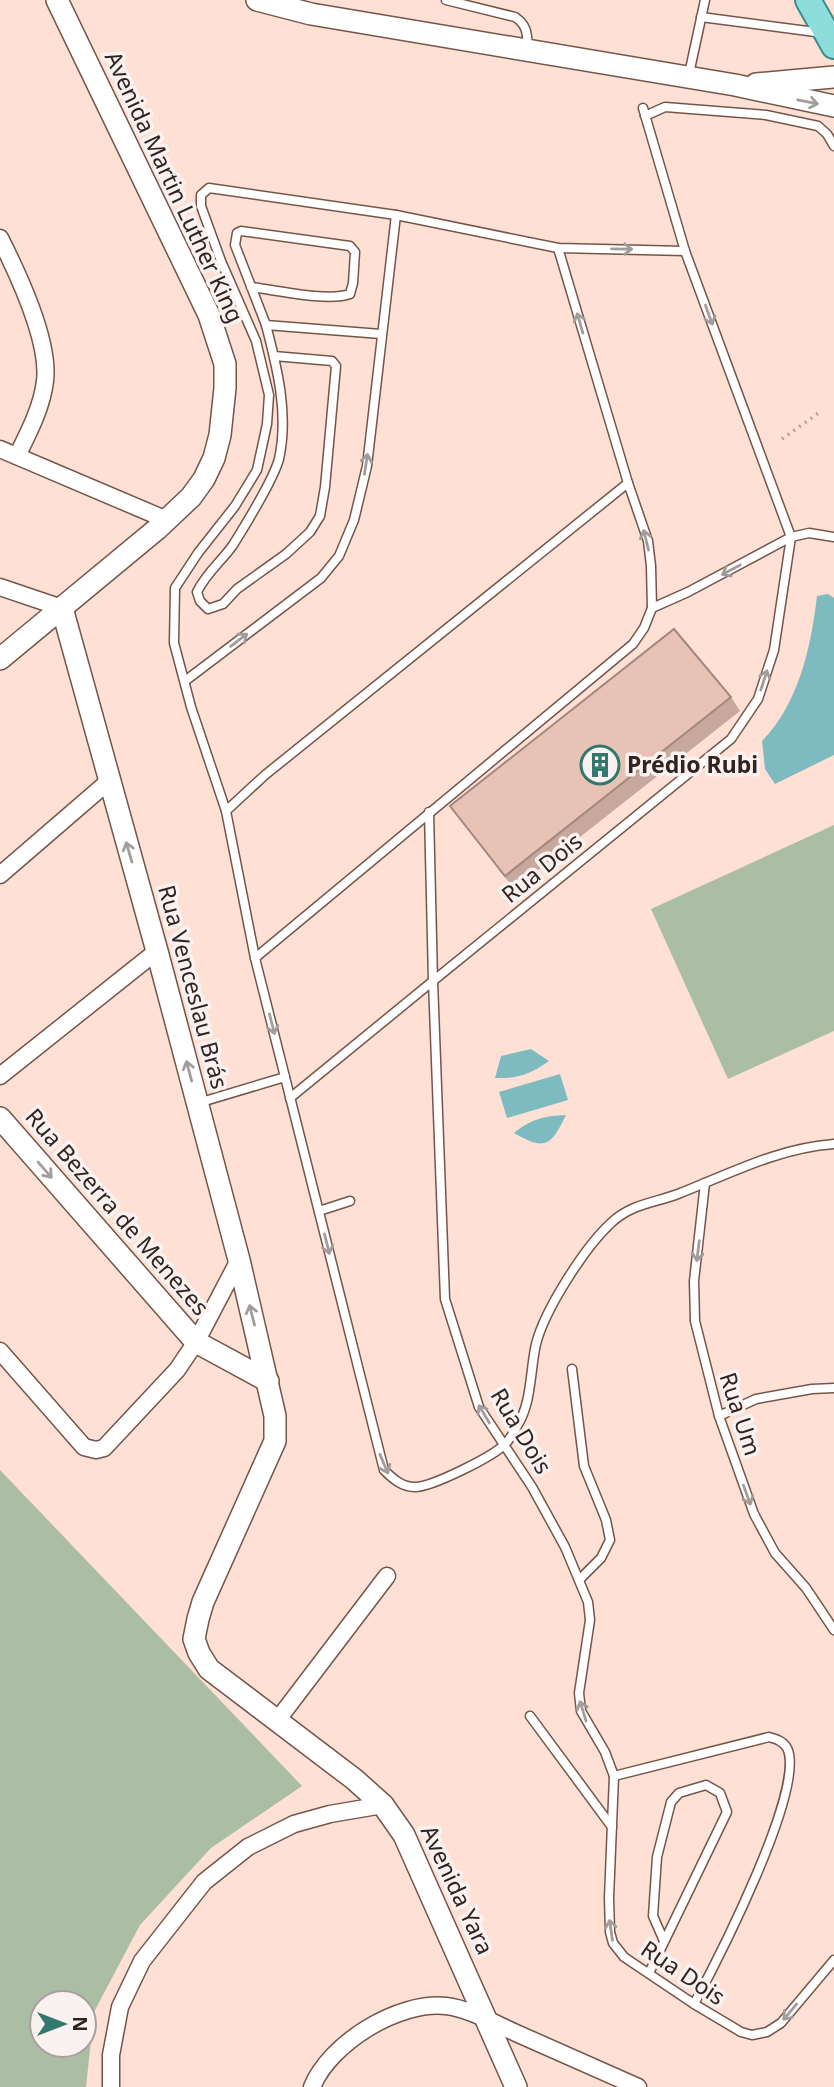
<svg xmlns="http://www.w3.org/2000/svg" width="834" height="2087" font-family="'Noto Sans',sans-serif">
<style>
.green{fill:#acbda5;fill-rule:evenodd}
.water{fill:#7ebbc1}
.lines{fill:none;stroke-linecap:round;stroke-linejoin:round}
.lane-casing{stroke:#745549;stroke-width:11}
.street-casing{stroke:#745549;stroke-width:19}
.secondary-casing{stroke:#745549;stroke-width:24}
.primary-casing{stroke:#3b8d8b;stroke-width:28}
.path{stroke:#b8a097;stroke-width:3.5;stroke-dasharray:2 5;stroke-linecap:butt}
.lane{stroke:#fff;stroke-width:8}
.street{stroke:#fff;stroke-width:16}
.secondary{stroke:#fff;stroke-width:21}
.primary{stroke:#8ddddc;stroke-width:24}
.wall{fill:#c8a89c}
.building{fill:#e8c3b5;stroke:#a2887f;stroke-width:2}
.oneway{stroke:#a29c9a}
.labels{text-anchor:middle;stroke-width:7;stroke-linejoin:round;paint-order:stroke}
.street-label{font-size:23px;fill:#31231e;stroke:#faf2f0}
.poi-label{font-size:23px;font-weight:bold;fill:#31231e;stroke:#faf2f0;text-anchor:start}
</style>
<rect width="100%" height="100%" fill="#fee0d5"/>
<g class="green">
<path d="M834,825V1031L728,1079L651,909Z"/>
<path d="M0,1470L302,1786L211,1848L140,1925L94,2012L86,2087H0ZM42,2003H84V2045H42Z"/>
</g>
<g class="water">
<path d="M828,594L834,598V755L775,784L765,769L762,741C799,703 811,647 817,596Z"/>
<path d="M531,1049L549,1061C531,1074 517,1079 495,1078L501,1056Z"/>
<path d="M560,1074L568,1100L507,1118L499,1092Z"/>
<path d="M566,1115C551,1146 545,1151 514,1133C531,1119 544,1116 566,1115Z"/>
</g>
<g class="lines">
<defs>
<g id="lane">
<path d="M446,0L515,17C527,25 527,33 528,47"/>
<path d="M701,17L823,33"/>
<path d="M689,74L705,0"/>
<path d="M643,108L685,251L791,537L774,650L758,699L731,739L433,981L445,1299L479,1407L532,1487L565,1547L588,1602L590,1620L579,1693L581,1711L605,1752L614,1776L609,1898L610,1932L613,1943L624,1957L694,2004L741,2032L752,2035L767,2032L781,2023L834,1960"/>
<path d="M645,116L665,107L766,115L818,126L827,134L834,146"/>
<path d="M251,287C276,290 328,302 350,294L353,283L355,252L350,246L241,231L237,233L235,245L266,325L381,334"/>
<path d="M266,325C277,367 289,414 279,459C273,481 246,524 233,545C221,562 207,572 197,592L200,601L208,609L223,604L237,589L286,554L310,532L320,516L325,487L336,366L332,361L274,356"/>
<path d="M628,483L265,775L226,811L255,958L384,1470C393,1479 402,1487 415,1487C432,1487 494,1456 505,1444C510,1439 514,1432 517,1426C532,1403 530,1370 536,1344C545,1309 585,1247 611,1223C631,1204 654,1203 678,1194C729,1174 778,1148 834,1144"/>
<path d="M652,608L688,592L791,537L809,533L834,537"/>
<path d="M185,681L321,578L339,556L354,520L367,466L396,215"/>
<path d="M226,811L191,707L174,643L175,588L198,553L235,506L257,470L267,424L269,395L256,341L221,261L201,206V195L209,188L396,215L558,248L685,251"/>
<path d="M255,958L633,644L644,628L652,608L651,566L648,541L628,483L558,248"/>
<path d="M290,1098L433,981L429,812"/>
<path d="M198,1103L285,1077"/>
<path d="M705,1183L694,1281L695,1321L719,1416L754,1514L775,1553L806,1588L834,1630"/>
<path d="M319,1211L350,1201"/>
<path d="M572,1369L584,1466L606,1520L610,1540L601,1558L580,1579"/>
<path d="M719,1416L756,1399L812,1389L834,1388"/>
<path d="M530,1716L612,1827"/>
<path d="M614,1776L769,1737C776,1739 783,1741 787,1748C807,1787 716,1963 694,2004"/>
<path d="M649,1973L727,1812L720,1793L706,1785L679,1793L671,1802L657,1857L653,1916L664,1941"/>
</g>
<g id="street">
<path d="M0,238C18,274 50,341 45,381C42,407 29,432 17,456"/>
<path d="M0,449L167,520"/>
<path d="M0,587L62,608"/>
<path d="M0,875L109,781"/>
<path d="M0,1076L157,951"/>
<path d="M0,1351L84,1447L96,1450L104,1448L177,1370L196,1342L239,1260"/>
<path d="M276,1722L387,1576"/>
<path d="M111,2087V2055L120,2007L142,1961L204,1882L248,1847L294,1824L330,1814L383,1805"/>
<path d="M312,2087C330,2043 398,2001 446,2006C467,2008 496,2024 516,2033C557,2051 598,2069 638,2087"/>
</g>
<g id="secondary">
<path d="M257,0L311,14L735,85L834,106"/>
<path d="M756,84L834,77"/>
<path d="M62,608L157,951L239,1260L275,1416V1441L203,1602L198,1619L194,1639L199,1653L209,1669L354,1779L383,1805L404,1835L516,2087"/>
<path d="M0,659L157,529L191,497L204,479L214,458L220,435L225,388V364L209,315L57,0"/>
<path d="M0,1118L196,1342L268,1381"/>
</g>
<path id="primary" d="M808,0L834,46"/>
</defs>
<use href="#lane" class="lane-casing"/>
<use href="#street" class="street-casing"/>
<use href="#secondary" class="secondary-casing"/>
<use href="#primary" class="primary-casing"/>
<path class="path" d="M782,439L820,412"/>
<use href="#lane" class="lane"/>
<use href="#street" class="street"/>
<use href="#secondary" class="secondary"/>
<use href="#primary" class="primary"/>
</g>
<path class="wall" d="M731,697L740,711L514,889L450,806Z"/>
<path class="building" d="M674,629L731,697L505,876L450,806Z"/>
<defs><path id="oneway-shaft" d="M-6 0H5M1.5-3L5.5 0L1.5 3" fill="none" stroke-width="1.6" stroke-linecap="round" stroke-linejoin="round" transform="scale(1.75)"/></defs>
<g class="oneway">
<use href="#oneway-shaft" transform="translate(808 102) rotate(11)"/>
<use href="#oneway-shaft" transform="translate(622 249) rotate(1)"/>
<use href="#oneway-shaft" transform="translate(709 315) rotate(70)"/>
<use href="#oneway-shaft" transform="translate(580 323) rotate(-106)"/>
<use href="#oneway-shaft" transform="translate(366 464) rotate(-81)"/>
<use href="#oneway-shaft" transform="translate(646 540) rotate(-104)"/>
<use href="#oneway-shaft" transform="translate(731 570) rotate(152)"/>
<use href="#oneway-shaft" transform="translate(239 640) rotate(-37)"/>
<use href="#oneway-shaft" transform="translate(764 680) rotate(-72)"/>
<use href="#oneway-shaft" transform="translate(129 852) rotate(-106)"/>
<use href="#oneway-shaft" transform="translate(272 1024) rotate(76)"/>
<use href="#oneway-shaft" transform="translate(189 1071) rotate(-105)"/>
<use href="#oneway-shaft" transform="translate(45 1170) rotate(49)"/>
<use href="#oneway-shaft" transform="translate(327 1244) rotate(76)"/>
<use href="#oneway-shaft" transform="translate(698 1251) rotate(97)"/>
<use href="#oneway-shaft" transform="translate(252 1315) rotate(-104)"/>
<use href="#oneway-shaft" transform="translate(484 1414) rotate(-121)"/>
<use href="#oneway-shaft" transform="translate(384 1464) rotate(67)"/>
<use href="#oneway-shaft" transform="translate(747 1495) rotate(70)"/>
<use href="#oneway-shaft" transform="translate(583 1711) rotate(-107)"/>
<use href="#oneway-shaft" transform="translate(611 1930) rotate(-98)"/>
<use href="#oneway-shaft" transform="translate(790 2012) rotate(130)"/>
</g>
<defs>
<symbol id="building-ring" viewBox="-11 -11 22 22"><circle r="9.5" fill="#faf2f0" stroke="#33786c" stroke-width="1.5"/><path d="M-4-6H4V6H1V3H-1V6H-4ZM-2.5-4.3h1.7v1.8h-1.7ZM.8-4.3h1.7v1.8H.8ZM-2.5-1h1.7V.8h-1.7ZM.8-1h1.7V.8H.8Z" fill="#33786c"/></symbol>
</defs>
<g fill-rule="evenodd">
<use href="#building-ring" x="578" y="743" width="44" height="44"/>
</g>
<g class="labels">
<g class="street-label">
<text transform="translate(174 187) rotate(65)" y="8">Avenida Martin Luther King</text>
<text transform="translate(542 868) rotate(-39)" y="8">Rua Dois</text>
<text transform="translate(193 987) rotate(75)" y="8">Rua Venceslau Brás</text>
<text transform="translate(117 1212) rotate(49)" y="8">Rua Bezerra de Menezes</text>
<text transform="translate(740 1414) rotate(72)" y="8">Rua Um</text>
<text transform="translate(521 1431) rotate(59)" y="8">Rua Dois</text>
<text transform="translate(457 1890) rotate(65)" y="8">Avenida Yara</text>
<text transform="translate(683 1973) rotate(34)" y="8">Rua Dois</text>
</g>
<g class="poi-label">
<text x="627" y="773">Prédio Rubi</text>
</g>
</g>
<g transform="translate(63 2024) rotate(90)"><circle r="33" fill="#faf2f0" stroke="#aa9f9c" stroke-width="2"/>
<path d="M0-5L12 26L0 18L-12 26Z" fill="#33786c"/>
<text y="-10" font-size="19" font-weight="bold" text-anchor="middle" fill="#31231e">N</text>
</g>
</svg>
